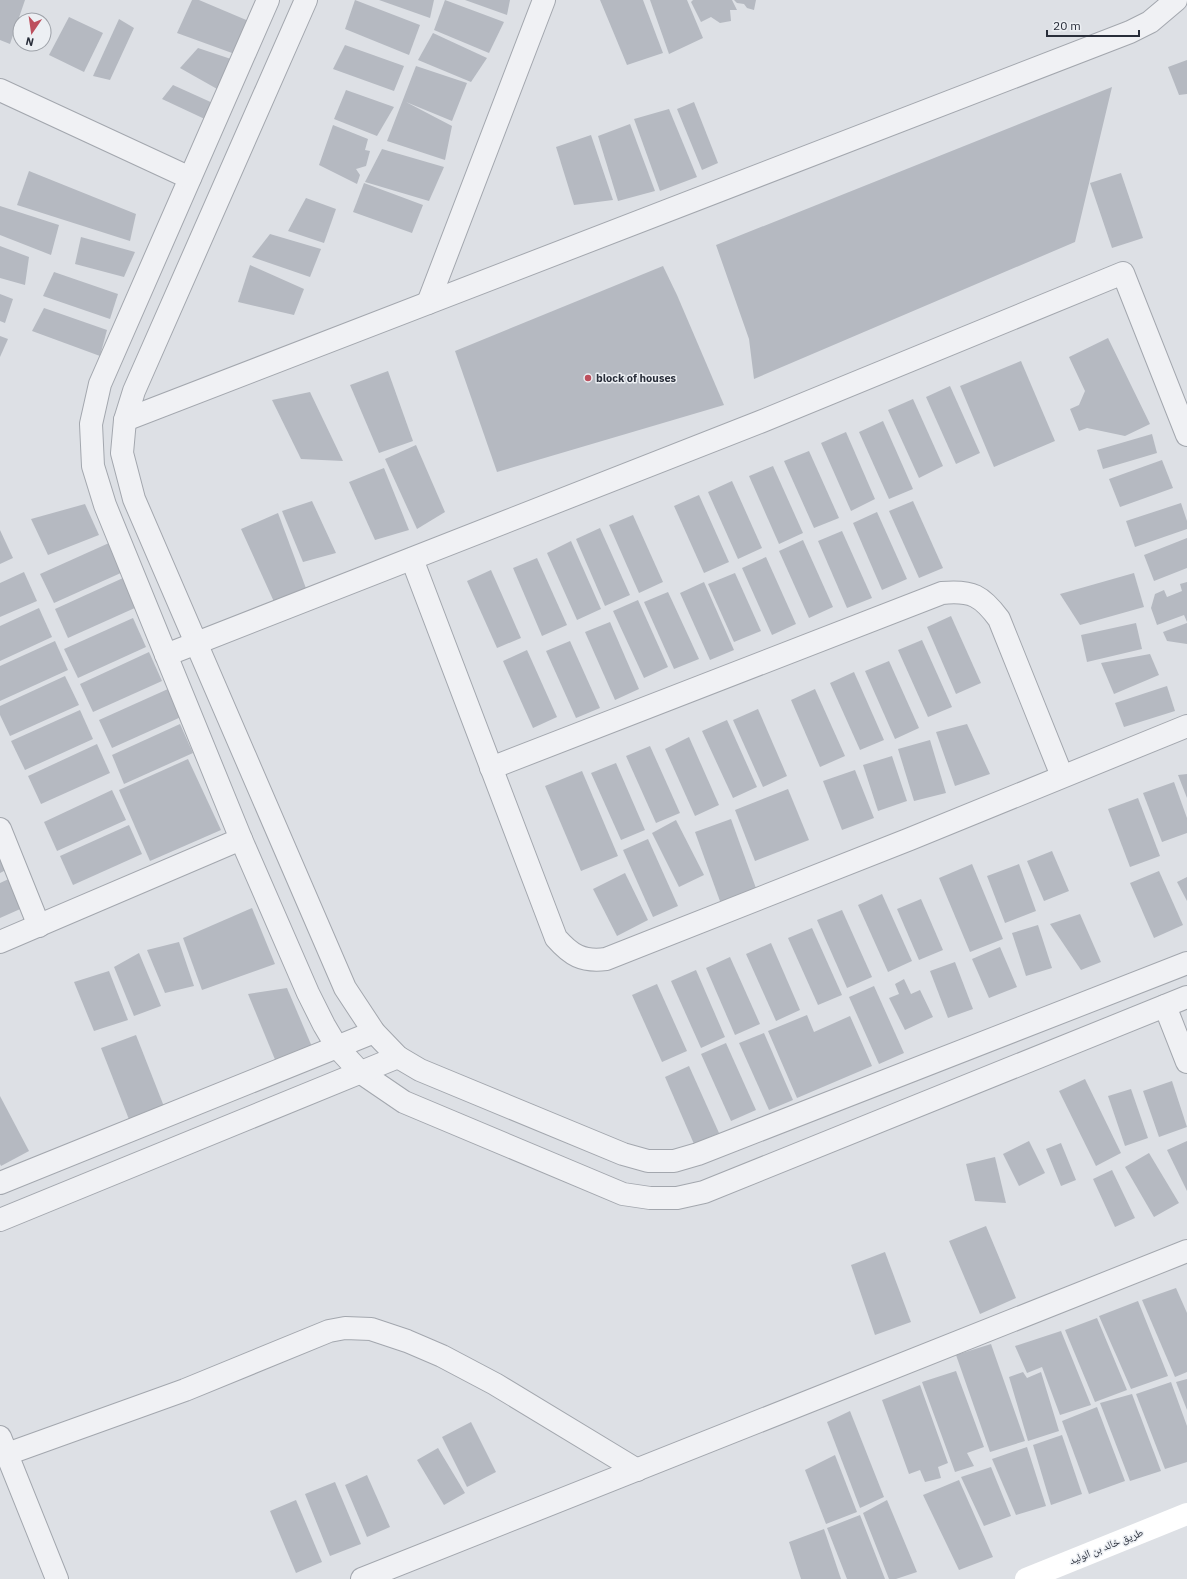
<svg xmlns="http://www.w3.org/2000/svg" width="1187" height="1579" font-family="'IBM Plex Sans','Noto Naskh Arabic',sans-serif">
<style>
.building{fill:#b5b9c1}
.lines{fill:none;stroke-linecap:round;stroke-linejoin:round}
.street-casing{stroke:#a3a7ae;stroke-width:24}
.street{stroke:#f0f1f4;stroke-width:22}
.secondary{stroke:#fff;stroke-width:22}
.poi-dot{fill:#bd4f5d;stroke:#eceff3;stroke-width:1.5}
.labels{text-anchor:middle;stroke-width:3;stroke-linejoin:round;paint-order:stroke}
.poi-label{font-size:11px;font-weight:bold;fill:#292e3a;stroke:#eceff3;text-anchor:start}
.street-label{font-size:11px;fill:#292e3a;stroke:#eceff3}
</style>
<rect width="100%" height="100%" fill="#dde0e5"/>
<g class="building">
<path d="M0,0H25L10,44L0,40Z"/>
<path d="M192,0H199L251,22L243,57L177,33Z"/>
<path d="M355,0L420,25L409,55L345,29Z"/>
<path d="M379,0H434L430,18Z"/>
<path d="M445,0L504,22L489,53L434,30Z"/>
<path d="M465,0H510L507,15Z"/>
<path d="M600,0H643L663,53L627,65Z"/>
<path d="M650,0H687L703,38L669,54Z"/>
<path d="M693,0H732L737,10H730L731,21L720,23L711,17L701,22L691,2Z"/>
<path d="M734,0H756L754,10L747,8L744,4L737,3Z"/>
<path d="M69,17L103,33L84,72L49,55Z"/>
<path d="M119,19L134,28L110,80L93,76Z"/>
<path d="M433,33L487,58L471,82L418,60Z"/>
<path d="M345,45L404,66L394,91L333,69Z"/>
<path d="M198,48L234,60L226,94L180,68Z"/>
<path d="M1187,60V94L1179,95L1168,67Z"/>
<path d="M416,66L467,83L452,121L406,102L452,126L445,160L387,141Z"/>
<path d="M173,85L215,104L209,121L162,99Z"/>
<path d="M1112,87L1075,242L754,379L749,339L716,245Z"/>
<path d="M346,90L394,107L377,136L334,119Z"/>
<path d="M694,102L718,163L702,170L677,109Z"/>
<path d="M669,109L697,177L660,191L634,119Z"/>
<path d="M630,124L655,191L618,201L598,136Z"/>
<path d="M333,125L368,139L365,150L370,151L366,166L356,169L360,175L357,184L319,165Z"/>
<path d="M591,135L613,200L574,205L556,147Z"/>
<path d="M382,149L444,167L429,201L365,182Z"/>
<path d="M29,171L136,214L130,241L17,205Z"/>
<path d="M1121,173L1143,238L1112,248L1090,183Z"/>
<path d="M364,183L423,205L412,233L353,212Z"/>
<path d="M306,198L336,209L324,243L288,231Z"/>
<path d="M0,206L59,225L51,255L0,235Z"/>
<path d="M270,234L321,249L310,277L252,257Z"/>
<path d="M81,237L135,252L124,277L75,264Z"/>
<path d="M0,246L29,257L25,285L0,278Z"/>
<path d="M250,265L304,289L294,315L238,302Z"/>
<path d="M663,266L677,295L724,405L497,472L455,351Z"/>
<path d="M54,272L118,294L110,319L43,296Z"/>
<path d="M0,294L13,299L5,323L0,321Z"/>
<path d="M44,308L107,330L100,356L32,331Z"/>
<path d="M0,336L8,339L0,357Z"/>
<path d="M1108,338L1150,424L1125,436L1087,428L1079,431L1070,409L1079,405L1085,391L1069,357Z"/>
<path d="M1021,361L1055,441L994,467L960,386Z"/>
<path d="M388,371L413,441L379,453L350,385Z"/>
<path d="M950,386L980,453L956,464L926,397Z"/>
<path d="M310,392L343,461L301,459L272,400Z"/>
<path d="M913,399L943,466L919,478L888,410Z"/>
<path d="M883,421L913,489L889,499L859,432Z"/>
<path d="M846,432L875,499L851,511L821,443Z"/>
<path d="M1152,434L1157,453L1103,469L1097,450Z"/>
<path d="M416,445L445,512L417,529L385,459Z"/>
<path d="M809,451L839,518L814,528L784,461Z"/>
<path d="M1162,460L1173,488L1120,507L1109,479Z"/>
<path d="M773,466L803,533L779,544L749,476Z"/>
<path d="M384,468L409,530L375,540L349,482Z"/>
<path d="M732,481L762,548L738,559L708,492Z"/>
<path d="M699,495L729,562L704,573L674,506Z"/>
<path d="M312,501L336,553L303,562L282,511Z"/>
<path d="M913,501L943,568L919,578L889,511Z"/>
<path d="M1181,503L1187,521V529L1135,547L1126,521Z"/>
<path d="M85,504L99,535L48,555L31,519Z"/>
<path d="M877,512L907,579L882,590L853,523Z"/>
<path d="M278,513L307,591L275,604L241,529Z"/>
<path d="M633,515L663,582L639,593L609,525Z"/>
<path d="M600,528L630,595L605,606L576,539Z"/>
<path d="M0,530L13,558L0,564Z"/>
<path d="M842,531L872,598L847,608L818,541Z"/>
<path d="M1187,538V568L1154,581L1144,555Z"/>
<path d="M803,540L833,607L809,618L779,551Z"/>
<path d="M571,541L601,609L577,620L547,553Z"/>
<path d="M109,543L123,572L54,603L40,574Z"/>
<path d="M766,557L796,624L772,635L742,568Z"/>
<path d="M537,558L567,625L542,636L513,568Z"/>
<path d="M491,570L521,638L497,648L467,581Z"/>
<path d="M24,572L37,601L0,617V583Z"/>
<path d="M735,573L761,631L734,642L708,584Z"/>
<path d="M1134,573L1144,607L1080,625L1060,594Z"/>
<path d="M123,578L137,607L68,638L55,609Z"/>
<path d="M704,582L734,650L710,660L680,593Z"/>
<path d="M1187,582V622L1184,615L1157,625L1151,608L1155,594L1164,590L1167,597L1182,591L1180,584Z"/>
<path d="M668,592L699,659L674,669L644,602Z"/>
<path d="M638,600L668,667L644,678L613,611Z"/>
<path d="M39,608L52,637L0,661V626Z"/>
<path d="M951,616L981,683L956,694L927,627Z"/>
<path d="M133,618L146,647L78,678L64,649Z"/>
<path d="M610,622L639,689L615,700L585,632Z"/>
<path d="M1136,623L1142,649L1087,662L1081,635Z"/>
<path d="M1187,623V644L1167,641L1163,632Z"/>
<path d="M922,640L952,707L928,717L898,650Z"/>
<path d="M55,641L68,670L0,701V666Z"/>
<path d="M570,641L600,708L576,718L546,651Z"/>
<path d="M527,650L557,717L533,728L503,661Z"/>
<path d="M149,652L162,681L93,712L80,684Z"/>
<path d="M1150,654L1159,675L1114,694L1101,663Z"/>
<path d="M889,661L919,728L895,739L865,671Z"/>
<path d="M854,672L884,740L860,750L830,683Z"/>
<path d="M65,676L79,705L10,736L0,715V706Z"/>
<path d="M1167,686L1175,711L1124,727L1115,703Z"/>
<path d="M168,689L181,717L112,748L99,720Z"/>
<path d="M815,689L845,756L820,767L791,700Z"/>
<path d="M758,709L787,776L763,787L733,720Z"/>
<path d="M80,710L93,739L25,770L11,741Z"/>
<path d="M727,720L757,787L733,798L702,731Z"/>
<path d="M180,724L193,753L124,784L112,755Z"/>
<path d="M967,724L990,774L955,786L936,732Z"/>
<path d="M689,737L719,805L695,816L665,749Z"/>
<path d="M930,740L946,793L914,801L898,749Z"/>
<path d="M97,744L110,773L41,804L28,776Z"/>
<path d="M650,746L680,813L656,823L626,756Z"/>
<path d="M892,756L907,801L878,811L863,765Z"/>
<path d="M188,759L221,830L150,861L119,790Z"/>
<path d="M616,763L645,830L621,840L591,773Z"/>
<path d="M855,770L874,818L842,830L823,781Z"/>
<path d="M582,771L618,856L581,871L545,786Z"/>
<path d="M1187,774V798L1178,775Z"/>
<path d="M1174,782L1187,818V833L1162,842L1143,793Z"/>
<path d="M788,789L809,840L755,861L735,810Z"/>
<path d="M112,790L126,820L57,851L44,822Z"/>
<path d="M1138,798L1160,856L1130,867L1108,809Z"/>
<path d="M731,819L757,891L721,904L695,832Z"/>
<path d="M676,820L704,875L679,887L652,833Z"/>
<path d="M129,825L142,854L73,885L60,856Z"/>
<path d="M648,839L678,906L653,917L623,850Z"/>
<path d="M1052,851L1069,891L1044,901L1027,861Z"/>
<path d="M0,857L6,870L0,873Z"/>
<path d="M972,864L1003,939L970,952L939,878Z"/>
<path d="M1019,864L1036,911L1005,923L987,876Z"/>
<path d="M1159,871L1183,925L1154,938L1130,883Z"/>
<path d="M625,873L648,920L617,936L593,889Z"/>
<path d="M13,877L27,906L0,918V883Z"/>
<path d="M1187,877V901L1177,882Z"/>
<path d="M882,894L912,961L888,972L858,905Z"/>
<path d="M921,899L943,950L919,960L897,909Z"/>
<path d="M252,908L275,964L202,990L183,938Z"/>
<path d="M842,910L872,977L847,988L817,920Z"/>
<path d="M1080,914L1101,962L1081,970L1050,924Z"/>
<path d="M1038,925L1052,968L1026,976L1012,933Z"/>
<path d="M812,928L842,995L818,1005L788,938Z"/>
<path d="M179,942L194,986L165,993L147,950Z"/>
<path d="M771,943L800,1010L776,1021L746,954Z"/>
<path d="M1000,947L1017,987L989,998L972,959Z"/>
<path d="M139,953L161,1006L134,1016L114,967Z"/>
<path d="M730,957L760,1024L735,1035L706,968Z"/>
<path d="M955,962L973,1009L948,1018L930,971Z"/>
<path d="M696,970L725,1037L701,1048L671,981Z"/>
<path d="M109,971L128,1020L94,1031L74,982Z"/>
<path d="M904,979L911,994L920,990L933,1017L905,1030L889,998L899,994L895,984Z"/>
<path d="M657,984L687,1051L662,1062L632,995Z"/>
<path d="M874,986L904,1053L879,1064L849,997Z"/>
<path d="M287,988L313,1049L276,1062L248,994Z"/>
<path d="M807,1015L814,1032L850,1016L872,1066L797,1098L768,1031Z"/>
<path d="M764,1033L793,1100L769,1110L739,1043Z"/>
<path d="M136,1035L165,1109L130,1122L101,1048Z"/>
<path d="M726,1043L756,1110L731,1121L701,1054Z"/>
<path d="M689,1066L719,1133L694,1144L665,1077Z"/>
<path d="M1085,1079L1121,1153L1096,1166L1059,1091Z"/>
<path d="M1172,1081L1187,1127L1159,1137L1143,1091Z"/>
<path d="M1131,1089L1148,1138L1125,1146L1108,1096Z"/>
<path d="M0,1096L29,1151L1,1166L0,1164Z"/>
<path d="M1029,1141L1045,1173L1019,1186L1003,1154Z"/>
<path d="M1187,1141V1191L1167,1150Z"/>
<path d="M1061,1143L1076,1180L1061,1186L1046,1149Z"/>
<path d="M1149,1153L1179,1203L1154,1217L1125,1167Z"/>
<path d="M995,1157L1006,1203L975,1201L966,1164Z"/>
<path d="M1112,1170L1135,1218L1115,1227L1093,1179Z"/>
<path d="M986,1226L1016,1298L980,1314L949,1241Z"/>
<path d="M885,1252L911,1322L875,1335L851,1265Z"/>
<path d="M1176,1288L1187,1313V1372L1175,1377L1142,1300Z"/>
<path d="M1138,1301L1168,1376L1131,1389L1099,1316Z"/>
<path d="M1097,1318L1127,1390L1095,1402L1065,1330Z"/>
<path d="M1061,1331L1091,1405L1060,1415L1042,1367L1027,1373L1015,1346Z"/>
<path d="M991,1344L1025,1441L990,1452L956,1355Z"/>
<path d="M956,1371L984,1447L967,1453L974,1466L955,1472L922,1382Z"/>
<path d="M1023,1372L1027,1378L1041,1372L1059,1431L1028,1441L1009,1377Z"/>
<path d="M1187,1379V1410L1176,1382Z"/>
<path d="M1171,1382L1187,1426V1462L1165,1469L1136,1394Z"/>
<path d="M920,1385L948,1463L938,1467L941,1478L925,1482L920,1470L909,1474L882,1400Z"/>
<path d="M1132,1394L1161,1471L1130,1481L1100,1403Z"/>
<path d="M1097,1407L1125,1481L1089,1494L1062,1421Z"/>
<path d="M850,1411L884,1497L860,1508L827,1422Z"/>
<path d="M471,1422L496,1472L467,1487L442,1437Z"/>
<path d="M1062,1435L1082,1494L1051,1505L1033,1445Z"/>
<path d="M1027,1447L1046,1506L1016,1515L992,1459Z"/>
<path d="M438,1448L465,1493L444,1505L417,1460Z"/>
<path d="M835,1455L857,1512L826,1524L805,1470Z"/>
<path d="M991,1467L1011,1516L984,1526L961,1477Z"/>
<path d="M367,1475L390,1527L367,1537L345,1485Z"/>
<path d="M959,1480L993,1557L959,1570L923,1495Z"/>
<path d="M335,1482L361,1544L330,1556L305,1494Z"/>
<path d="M296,1500L322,1562L296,1573L270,1511Z"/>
<path d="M887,1500L917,1572L896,1579H889L863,1513Z"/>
<path d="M860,1515L885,1579H847L827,1528Z"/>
<path d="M824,1529L841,1579H801L789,1542Z"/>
</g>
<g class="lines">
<defs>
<g id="street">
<path d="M268,0L100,384L91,424L93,466L105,505L241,839L308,993L324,1025L337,1047L360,1072L404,1102L623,1194L650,1198H677L704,1192L1187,997"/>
<path d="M306,0L134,391L125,420L122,453L134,499L345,988L374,1032L398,1057L420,1070L623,1154L648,1161H674L698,1154L1187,963"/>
<path d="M0,90L190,178"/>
<path d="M428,303L544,0"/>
<path d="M125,420L1130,32L1150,22L1176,0"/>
<path d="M412,559L556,938C571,955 582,962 606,959L910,839L1187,726"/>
<path d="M166,655L760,422L1123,273L1187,435"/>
<path d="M491,768L942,593C972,590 982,596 999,619L1062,776"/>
<path d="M0,829L39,926"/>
<path d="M0,942L241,839"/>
<path d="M1165,1006L1187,1062"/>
<path d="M0,1183L374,1032"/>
<path d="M0,1220L398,1057"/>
<path d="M0,1437L57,1579"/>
<path d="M7,1454L185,1390L329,1331L345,1328L371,1329L407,1341L442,1356L495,1384L637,1470"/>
<path d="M362,1579L1187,1251"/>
</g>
</defs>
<use href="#street" class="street-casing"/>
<use href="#street" class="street"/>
<path class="secondary" d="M1026,1579L1187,1514"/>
</g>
<circle class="poi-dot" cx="588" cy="378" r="4"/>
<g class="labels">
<g class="poi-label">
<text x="596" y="382">block of houses</text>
</g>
<g class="street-label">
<text transform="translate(1106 1546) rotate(-22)" y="4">طريق خالد بن الوليد</text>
</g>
</g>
<g transform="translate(32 32) rotate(193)"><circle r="19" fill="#eceff3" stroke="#9ea2a9"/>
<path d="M0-3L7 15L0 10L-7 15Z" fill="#bd4f5d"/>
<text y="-6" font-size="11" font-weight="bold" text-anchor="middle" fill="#292e3a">N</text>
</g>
<path d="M1047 30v6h92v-6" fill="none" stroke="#292e3a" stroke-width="2"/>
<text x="1053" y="30" font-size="12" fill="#292e3a" stroke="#eceff3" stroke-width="3" paint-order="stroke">20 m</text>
</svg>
